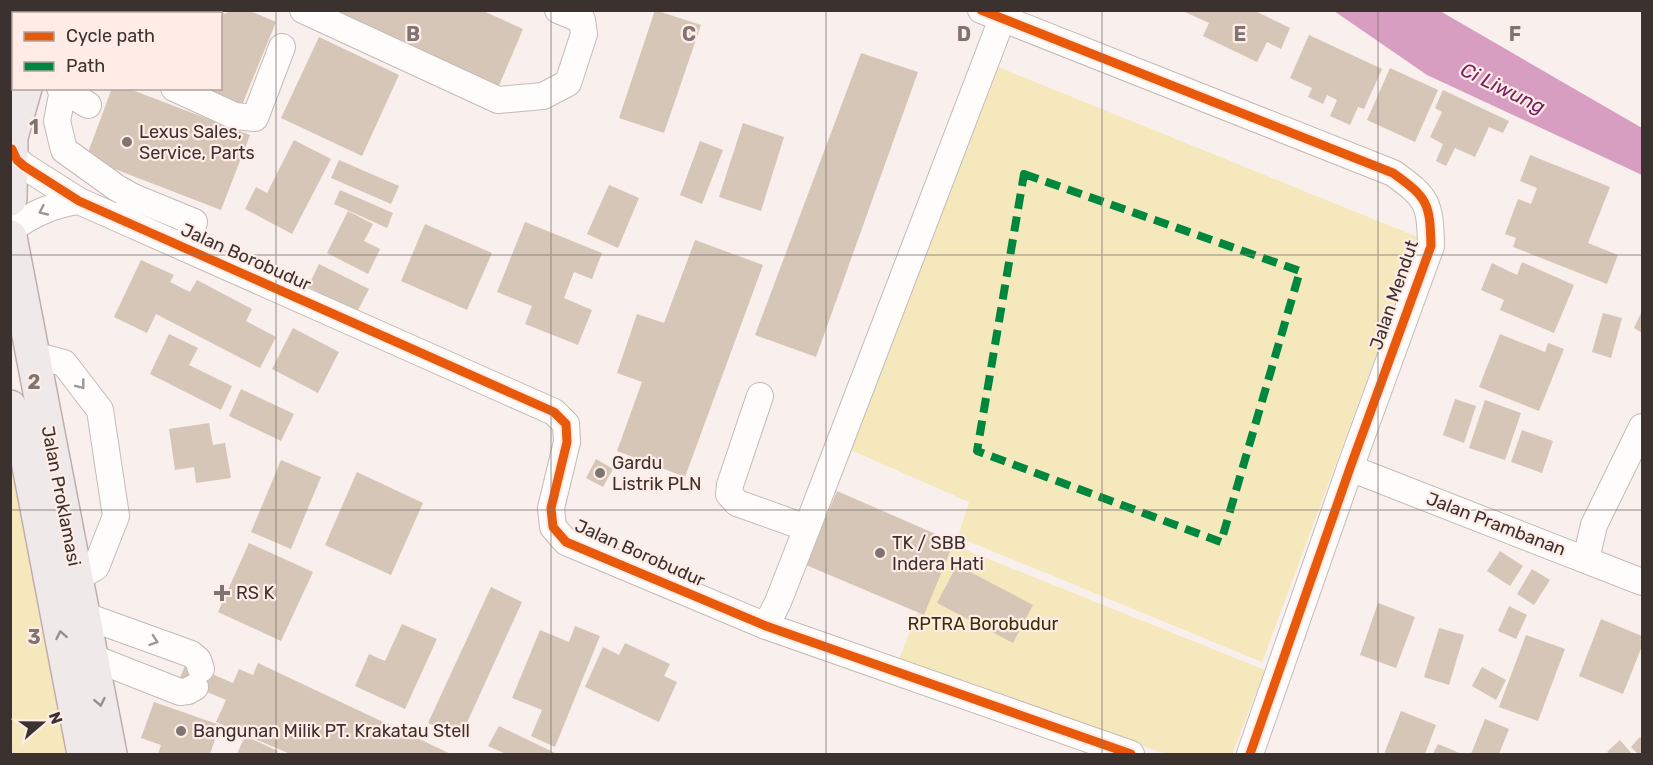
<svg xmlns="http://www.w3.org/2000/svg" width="1653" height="765" font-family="Rubik,sans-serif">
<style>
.green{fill:#f5e8bd}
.water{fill:#d79ec1}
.building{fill:#d6c6b7}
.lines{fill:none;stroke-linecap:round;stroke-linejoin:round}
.minor-casing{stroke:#c3bbb8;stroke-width:28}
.major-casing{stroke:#bfaeae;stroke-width:36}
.path{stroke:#e1dede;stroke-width:4;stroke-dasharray:4.5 3;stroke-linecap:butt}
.minor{stroke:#fefdfc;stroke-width:26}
.major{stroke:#f0e9e9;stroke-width:33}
.quiet{stroke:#00873e;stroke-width:8;stroke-dasharray:15 8;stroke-linecap:butt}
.cycleway-casing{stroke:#ffece6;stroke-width:13}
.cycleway{stroke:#e8590c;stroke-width:9}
.oneway{stroke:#9c9896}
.oneway2{stroke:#968e8c}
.grid{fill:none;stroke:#7e7471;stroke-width:1.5;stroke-opacity:0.55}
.poi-dot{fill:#7e7471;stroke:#ffece6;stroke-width:2}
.labels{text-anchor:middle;stroke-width:4.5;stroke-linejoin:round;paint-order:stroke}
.poi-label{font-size:18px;fill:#3b322f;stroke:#ffece6;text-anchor:start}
.street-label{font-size:18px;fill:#3b322f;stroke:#ffece6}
.park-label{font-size:18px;fill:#393006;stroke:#ffece6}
.water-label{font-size:20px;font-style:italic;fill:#791c61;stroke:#ffece6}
.grid-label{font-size:20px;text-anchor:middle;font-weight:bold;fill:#7e7471;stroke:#ffece6;stroke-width:4.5;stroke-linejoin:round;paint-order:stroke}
</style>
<rect width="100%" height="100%" fill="#f9efec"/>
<g class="green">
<path d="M991,64L1420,238L1262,662L958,537L969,502L846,448Z"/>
<path d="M10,430L69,754H11Z"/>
<path d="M946,542L1265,670L1232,754H1166L899,659Z"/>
</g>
<path class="water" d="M1334,11H1440L1642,128V175L1427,75Z"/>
<g class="building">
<path d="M167,10H218L226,14L227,10H248L276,22L242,105L202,89L220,88V14H166Z"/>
<path d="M317,10H481L523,29L498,88Z"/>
<path d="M655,10L701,25L664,133L619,118Z"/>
<path d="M1186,10H1253L1290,28L1281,49L1267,42L1257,62L1203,36L1209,23L1185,12Z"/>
<path d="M1309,35L1382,69L1364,109L1358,107L1350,125L1330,116L1337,100L1327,95L1323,104L1308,97L1312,88L1290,78Z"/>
<path d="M319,37L399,75L362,156L281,118Z"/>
<path d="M861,53L918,72L816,357L755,335Z"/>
<path d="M1390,68L1438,90L1415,142L1367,120Z"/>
<path d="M112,88H127L250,135L221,210L86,158Z"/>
<path d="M1443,90L1509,121L1503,133L1489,127L1475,157L1455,148L1446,166L1436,161L1443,144L1430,137L1442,112L1435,108Z"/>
<path d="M743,123L784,137L761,211L719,197Z"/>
<path d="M294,140L331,159L292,234L245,209L256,187L267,193Z"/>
<path d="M700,141L723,150L702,204L680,195Z"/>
<path d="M1530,155L1610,187L1588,243L1618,255L1607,284L1513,247L1516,238L1505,234L1518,199L1531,204L1537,188L1520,181Z"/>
<path d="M339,160L399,186L391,204L331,178Z"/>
<path d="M609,185L639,198L618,248L587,234Z"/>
<path d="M340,190L393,213L387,228L334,204Z"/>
<path d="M348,211L373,224L364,241L380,249L368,274L327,253Z"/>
<path d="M525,222L602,253L592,279L574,272L564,298L592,310L578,345L525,324L532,306L497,292Z"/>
<path d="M425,224L492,253L467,310L401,281Z"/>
<path d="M695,240L763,265L685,477L617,451L642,382L617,373L637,314L664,323Z"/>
<path d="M141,260L174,275L170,282L190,292L197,280L252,309L246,321L276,337L260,368L156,314L147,333L114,317Z"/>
<path d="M1522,262L1574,285L1554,333L1500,310L1504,300L1481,290L1492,263L1517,275Z"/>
<path d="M319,264L369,289L357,312L308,287Z"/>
<path d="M1642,311V333L1634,328Z"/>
<path d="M1603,313L1622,318L1611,358L1592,352Z"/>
<path d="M293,328L339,352L318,393L272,369Z"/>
<path d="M169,334L198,348L189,365L232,386L221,410L150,374Z"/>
<path d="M1500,334L1545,352L1548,343L1564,349L1539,411L1479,387Z"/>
<path d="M241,389L294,414L281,441L229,416Z"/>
<path d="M1455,399L1476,406L1464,443L1443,435Z"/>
<path d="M1485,400L1521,413L1505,460L1469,448Z"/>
<path d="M209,423L213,445L225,443L231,478L196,483L194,467L175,470L169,429Z"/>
<path d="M1522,430L1553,441L1542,473L1511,462Z"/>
<path d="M596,459L613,469L603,487L586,478Z"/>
<path d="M281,460L321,477L291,549L251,532Z"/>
<path d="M357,472L423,503L391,575L325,545Z"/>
<path d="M837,491L954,542L924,615L806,565Z"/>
<path d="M249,543L313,572L281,641L218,612Z"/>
<path d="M1500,551L1523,566L1510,586L1487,571Z"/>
<path d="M957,565L1033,605L1013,643L937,603Z"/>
<path d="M1532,569L1550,580L1534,605L1517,594Z"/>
<path d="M491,587L522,602L460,738L428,723Z"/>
<path d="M1378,603L1415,617L1396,668L1360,655Z"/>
<path d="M1509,606L1527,615L1516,639L1498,631Z"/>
<path d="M1601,619L1642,636V646L1623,694L1579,676Z"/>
<path d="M402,624L437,639L405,709L355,686L369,654L385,661Z"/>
<path d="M575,626L600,636L555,747L531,736L542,710L512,698L540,630L569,642Z"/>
<path d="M1439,628L1464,635L1449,685L1424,677Z"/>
<path d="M1526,635L1565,649L1538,721L1499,707Z"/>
<path d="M625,643L670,664L664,676L677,682L659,722L585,687L603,647L619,655Z"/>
<path d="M186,663L233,683L239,669L253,675L258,663L451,754H290L216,722L226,700L179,680Z"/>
<path d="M1482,667L1506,680L1496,700L1472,686Z"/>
<path d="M154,702L220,725L210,754H158L161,745L141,738Z"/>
<path d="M1401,711L1436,725L1425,754H1384Z"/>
<path d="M1485,719L1509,729L1499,754H1471Z"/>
<path d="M499,726L557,754H506L488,746Z"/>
<path d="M245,736L278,751L277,754H237Z"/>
<path d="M1640,737L1642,739V754H1638L1631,747Z"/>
<path d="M1620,740L1632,754H1610L1607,752Z"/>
<path d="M1438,744L1462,754H1433Z"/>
</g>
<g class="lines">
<defs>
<g id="minor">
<path d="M303,10L498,100L543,96L568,83L584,34L582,20L558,10"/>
<path d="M981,10L1393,173C1428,198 1430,203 1431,246L1350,468L1250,754"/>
<path d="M10,66L14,67"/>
<path d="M60,88L88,105"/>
<path d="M174,88L235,116L255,118L282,47"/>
<path d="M63,90L57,121L64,150L117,188L133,197L124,221"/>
<path d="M12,149L17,160L24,166L79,201L554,412L566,424L567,442L551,508L553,527L566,542L766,626L1131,754"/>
<path d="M133,197L194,222L185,248"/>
<path d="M10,230C32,214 52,205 79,201"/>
<path d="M34,355L64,363L100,410L116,516L96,567L76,578"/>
<path d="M760,396L730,485L729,494L737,503L807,528"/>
<path d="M1350,468L1642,582"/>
<path d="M1586,559L1594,525L1642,427"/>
<path d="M83,615L191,654L198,660L201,669"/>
<path d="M766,626L778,602L807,528L1002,19"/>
<path d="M91,657L180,692L188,691L195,687"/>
</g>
<g id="major">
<path d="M48,14L49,10"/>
<path d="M10,199L11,137L25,88"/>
<path d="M10,237L110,754"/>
<path d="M10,407L26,450L84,754"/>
</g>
</defs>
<use href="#minor" class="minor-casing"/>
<use href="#major" class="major-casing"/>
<path class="path" d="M10,753L13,754"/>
<use href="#minor" class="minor"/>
<use href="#major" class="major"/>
<path class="quiet" d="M1024,174L1300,271L1221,542L977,451Z"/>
<defs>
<g id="cycleway">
<path d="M981,10L1393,173C1428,198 1430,203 1431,246L1350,468L1250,754"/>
<path d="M12,149L17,160L24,166L79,201L554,412L566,424L567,442L551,508L553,527L566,542L766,626L1131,754"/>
</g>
</defs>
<use href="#cycleway" class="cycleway-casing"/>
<use href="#cycleway" class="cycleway"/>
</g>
<defs><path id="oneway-chevron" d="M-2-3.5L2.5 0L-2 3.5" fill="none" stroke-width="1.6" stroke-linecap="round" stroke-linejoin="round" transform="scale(1.5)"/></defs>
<g class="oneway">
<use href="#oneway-chevron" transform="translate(43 211) rotate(155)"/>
<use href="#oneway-chevron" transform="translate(81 385) rotate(52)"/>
<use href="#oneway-chevron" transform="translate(154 641) rotate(19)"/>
</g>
<g class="oneway2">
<use href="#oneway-chevron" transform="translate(61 635) rotate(-101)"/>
<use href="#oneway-chevron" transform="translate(100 702) rotate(79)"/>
</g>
<path class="grid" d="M276,10V754M551,10V754M826,10V754M1102,10V754M1378,10V754M10,255H1642M10,510H1642"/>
<g class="poi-dot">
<circle cx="127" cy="142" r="6"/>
<circle cx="600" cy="473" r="6"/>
<circle cx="880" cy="553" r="6"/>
<path d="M219 584h6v6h6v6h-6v6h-6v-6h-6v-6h6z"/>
<circle cx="181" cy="731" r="6"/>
</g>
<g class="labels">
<g class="poi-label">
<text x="139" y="138">Lexus Sales,<tspan x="139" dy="21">Service, Parts</tspan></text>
<text x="612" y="469">Gardu<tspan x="612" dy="21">Listrik PLN</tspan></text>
<text x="892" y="549">TK / SBB<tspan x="892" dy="21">Indera Hati</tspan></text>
<text x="236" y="599">RS K</text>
<text x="193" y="737">Bangunan Milik PT. Krakatau Stell</text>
</g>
<g class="street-label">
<text transform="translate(246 257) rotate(24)" y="6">Jalan Borobudur</text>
<text transform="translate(1394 295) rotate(-71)" y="6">Jalan Mendut</text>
<text transform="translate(61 496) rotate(79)" y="6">Jalan Proklamasi</text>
<text transform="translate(1496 524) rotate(21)" y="6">Jalan Prambanan</text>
<text transform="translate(640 553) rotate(24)" y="6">Jalan Borobudur</text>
</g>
<g class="park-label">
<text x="983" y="630">RPTRA Borobudur</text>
</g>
<g class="water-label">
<text transform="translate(1503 88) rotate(26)" y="7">Ci Liwung</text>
</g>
</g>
<g class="grid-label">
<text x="413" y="41">B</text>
<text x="689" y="41">C</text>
<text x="964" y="41">D</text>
<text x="1240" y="41">E</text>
<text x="1515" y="41">F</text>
<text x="34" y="134">1</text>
<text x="34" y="389">2</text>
<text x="34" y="644">3</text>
</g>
<rect width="1653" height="765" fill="none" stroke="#3b322f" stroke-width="24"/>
<rect x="12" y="12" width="210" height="78" fill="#ffece6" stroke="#b1a29d" stroke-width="1.5"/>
<rect x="24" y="32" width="30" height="9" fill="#e8590c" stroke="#b1a29d" stroke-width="1.5"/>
<text x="66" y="42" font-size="18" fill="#3b322f">Cycle path</text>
<rect x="24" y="62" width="30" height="9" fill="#00873e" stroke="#b1a29d" stroke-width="1.5"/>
<text x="66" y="72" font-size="18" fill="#3b322f">Path</text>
<g transform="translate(42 723) rotate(70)" stroke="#ffece6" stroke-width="4.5" paint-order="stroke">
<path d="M0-4.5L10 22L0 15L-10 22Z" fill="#3b322f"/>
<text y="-9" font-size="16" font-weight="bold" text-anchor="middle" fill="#3b322f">N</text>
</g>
</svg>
